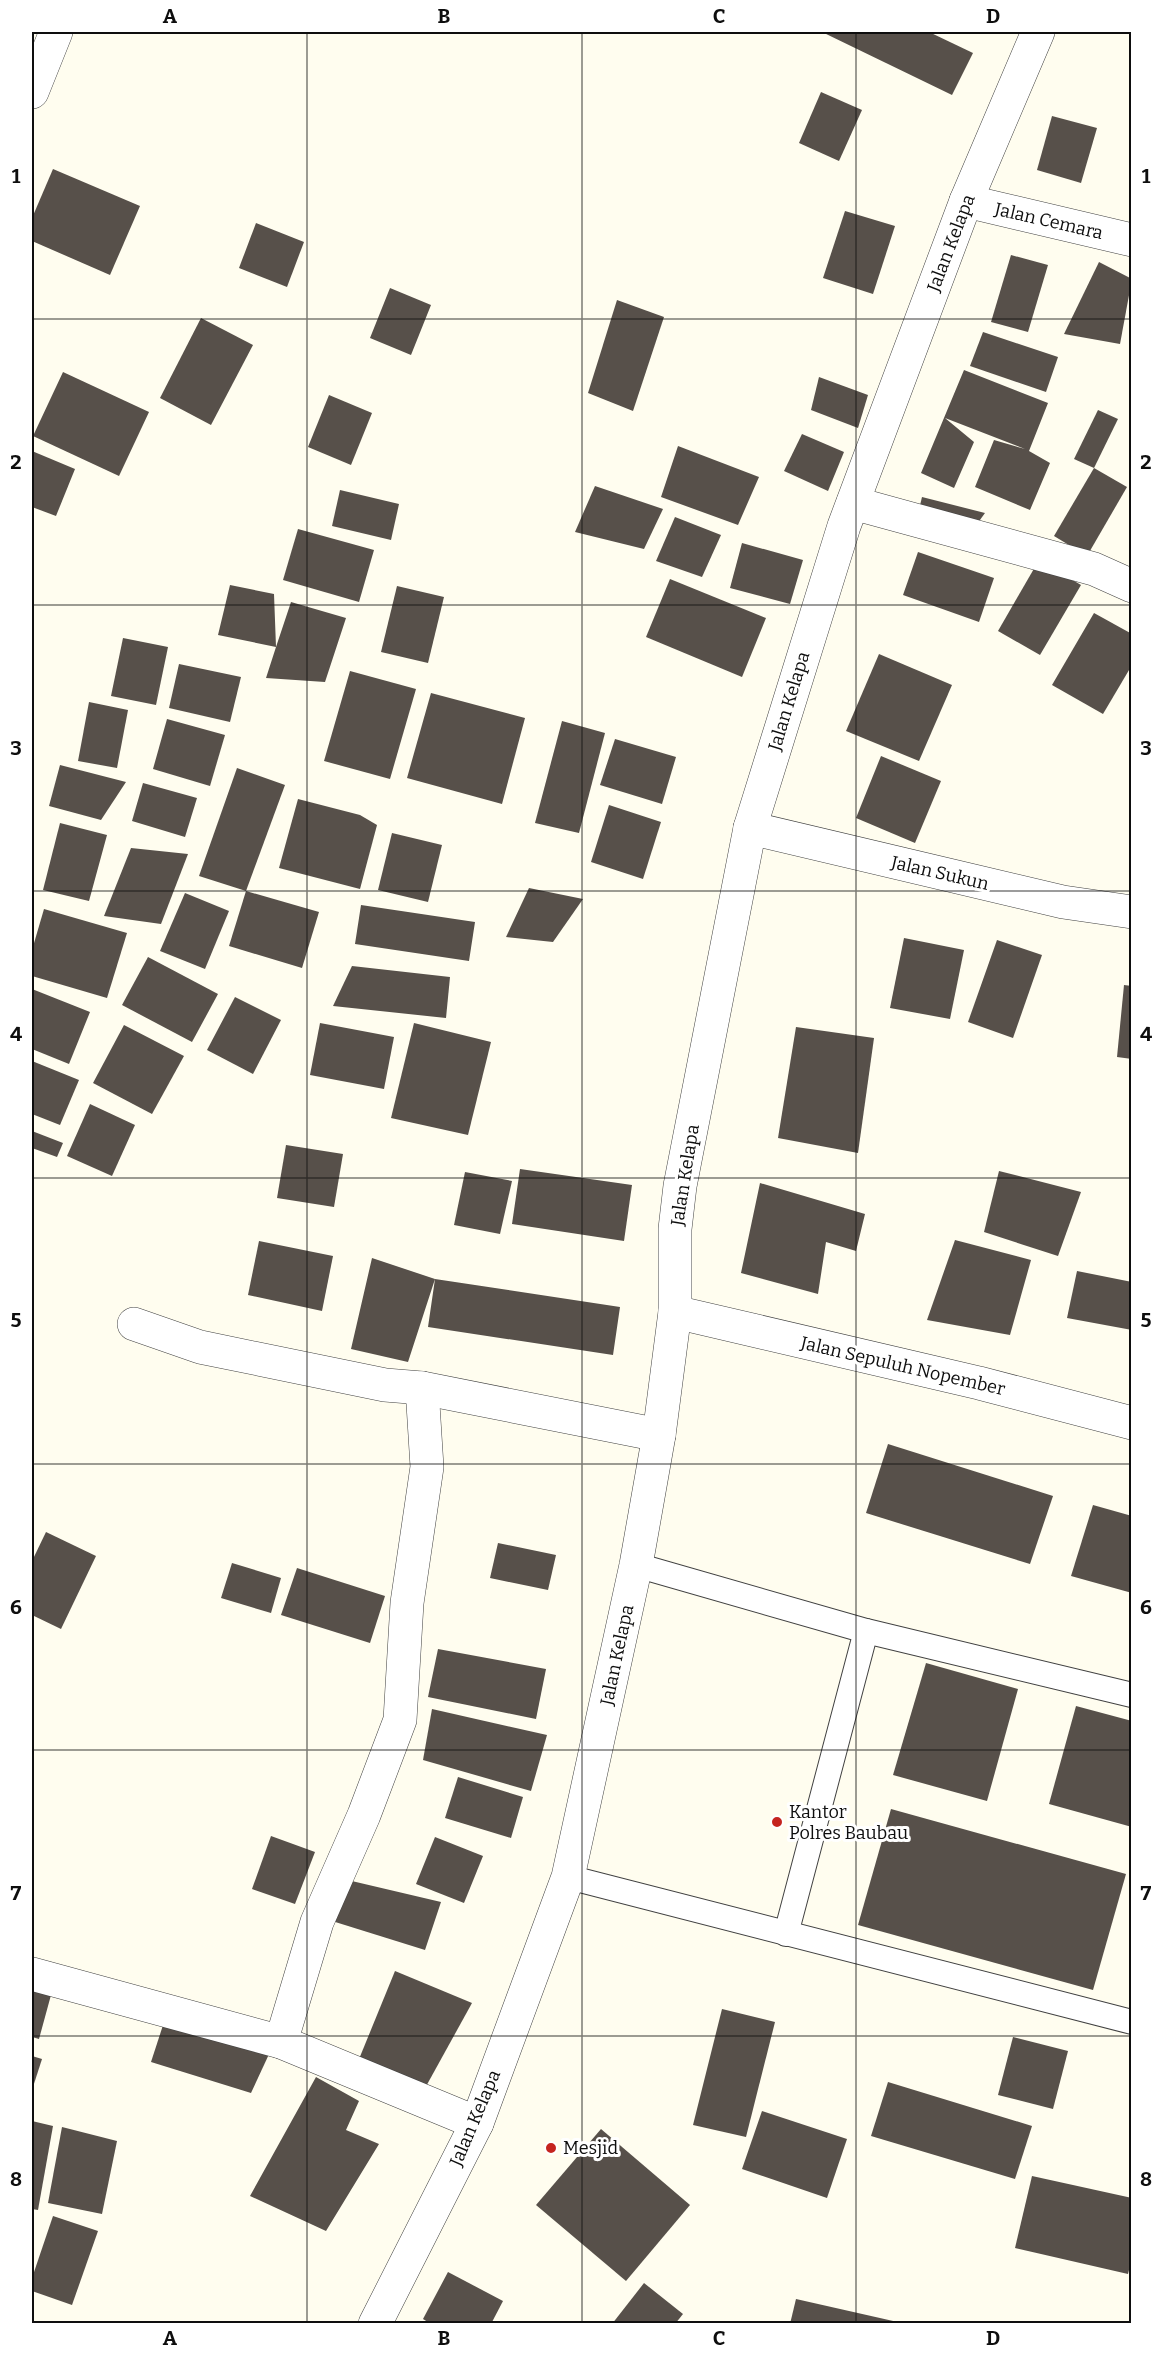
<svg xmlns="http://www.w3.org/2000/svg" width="1163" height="2355" font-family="Bitter,serif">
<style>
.building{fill:#57504a}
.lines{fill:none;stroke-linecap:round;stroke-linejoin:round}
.service-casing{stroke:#414141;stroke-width:26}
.minor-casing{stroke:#414141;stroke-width:34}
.tertiary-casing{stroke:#414141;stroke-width:34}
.service{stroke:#fff;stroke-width:24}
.minor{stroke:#fff;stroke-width:33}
.tertiary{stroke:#fff;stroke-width:33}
.grid{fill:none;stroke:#0e0e0e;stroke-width:1.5;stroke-opacity:0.55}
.poi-dot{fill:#c5241f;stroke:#fff;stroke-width:2}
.labels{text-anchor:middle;stroke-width:6;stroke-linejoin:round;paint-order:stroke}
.street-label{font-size:18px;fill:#0e0e0e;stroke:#fff}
.poi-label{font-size:18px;fill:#0e0e0e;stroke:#fff;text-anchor:start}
.neatline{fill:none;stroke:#0e0e0e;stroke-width:2}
.grid-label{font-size:20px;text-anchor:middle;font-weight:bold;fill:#0e0e0e}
</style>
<rect width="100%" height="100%" fill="#fffdef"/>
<g class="building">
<path d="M822,32H929L973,53L952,95Z"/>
<path d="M821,92L862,110L839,161L799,143Z"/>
<path d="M1052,116L1097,128L1081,183L1037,170Z"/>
<path d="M53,169L140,206L110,275L32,241V218Z"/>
<path d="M845,211L895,226L873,294L823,278Z"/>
<path d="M256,223L304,242L287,287L239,268Z"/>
<path d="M1011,255L1048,265L1028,332L991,322Z"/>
<path d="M1099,262L1132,279L1120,344L1064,334Z"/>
<path d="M390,288L431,305L411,355L370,338Z"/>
<path d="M617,300L664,317L633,411L588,393Z"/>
<path d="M201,318L253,345L211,425L160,398Z"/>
<path d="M983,332L1058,357L1046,392L970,366Z"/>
<path d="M964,370L1048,403L1029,451L1050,463L1030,510L975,487L994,440L1025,449L945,418L974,442L954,488L921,473Z"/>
<path d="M63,372L149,412L119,476L33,436Z"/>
<path d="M819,377L868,395L858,428L811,410Z"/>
<path d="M329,395L372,413L351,465L308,447Z"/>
<path d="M1098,410L1118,419L1094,468L1074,459Z"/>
<path d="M802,434L844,452L828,491L784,471Z"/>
<path d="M678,446L759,477L738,525L661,497Z"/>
<path d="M32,451L75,469L56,516L32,507Z"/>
<path d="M1094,468L1127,487L1087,556L1054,536Z"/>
<path d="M595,486L663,509L644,549L575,532Z"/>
<path d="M340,490L399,504L391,540L332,526Z"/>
<path d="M922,497L985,513L972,531L917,518Z"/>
<path d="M675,517L721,535L702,577L656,561Z"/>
<path d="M298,529L374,550L359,602L283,580Z"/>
<path d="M742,543L803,560L790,604L730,588Z"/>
<path d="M918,552L994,578L979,622L903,595Z"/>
<path d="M1039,560L1081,585L1040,655L998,631Z"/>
<path d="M670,579L766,618L742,677L646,637Z"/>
<path d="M230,585L274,594L276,647L291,602L346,618L325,682L266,678L276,647L218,635Z"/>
<path d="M397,586L444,597L428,663L381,652Z"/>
<path d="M1094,613L1132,634V665L1103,714L1052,685Z"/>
<path d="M123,638L168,647L156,705L111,696Z"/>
<path d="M879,654L952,685L919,761L846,731Z"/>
<path d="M179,664L241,677L230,722L169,708Z"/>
<path d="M350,671L416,689L390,779L324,761Z"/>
<path d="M431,693L525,718L502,804L407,778Z"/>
<path d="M89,702L128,710L117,768L78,761Z"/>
<path d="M167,719L225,735L210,786L153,769Z"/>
<path d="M562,721L605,733L579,833L535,823Z"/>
<path d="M615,739L676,757L662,804L600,785Z"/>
<path d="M881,756L941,781L915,843L856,818Z"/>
<path d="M60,765L126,782L101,820L49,806Z"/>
<path d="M237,768L285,785L246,891L199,876Z"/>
<path d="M143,783L197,798L185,837L132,821Z"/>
<path d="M298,799L360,815L377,825L360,889L279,868Z"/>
<path d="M609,805L661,822L643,879L591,862Z"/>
<path d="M60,823L107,835L89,901L43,890Z"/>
<path d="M392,833L442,845L428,902L378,890Z"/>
<path d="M131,848L188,854L161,924L104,916Z"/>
<path d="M529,888L583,899L553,942L506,937Z"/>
<path d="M246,891L319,912L302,968L229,946Z"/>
<path d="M185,893L229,911L205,969L160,951Z"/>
<path d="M361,905L475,922L469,961L355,944Z"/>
<path d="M44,909L127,933L107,998L32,976V950Z"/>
<path d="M904,938L964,950L950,1019L890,1008Z"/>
<path d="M997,940L1042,955L1013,1038L968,1022Z"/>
<path d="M148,957L218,994L192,1042L122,1005Z"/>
<path d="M352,966L450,977L446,1018L333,1006Z"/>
<path d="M1124,985L1132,986V1059L1117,1057Z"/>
<path d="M32,989L90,1012L69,1064L32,1049Z"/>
<path d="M235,997L281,1020L253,1074L207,1050Z"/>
<path d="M320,1023L394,1037L384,1089L310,1075Z"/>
<path d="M414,1023L491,1042L468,1135L391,1118Z"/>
<path d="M124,1025L184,1056L152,1114L93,1083Z"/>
<path d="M796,1027L874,1038L858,1153L778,1138Z"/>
<path d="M32,1061L79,1080L60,1125L32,1114Z"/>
<path d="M90,1104L135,1125L112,1176L67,1156Z"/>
<path d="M32,1131L63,1143L57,1157L32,1148Z"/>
<path d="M286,1145L343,1154L334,1207L277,1198Z"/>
<path d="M520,1169L632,1185L624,1241L512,1224Z"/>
<path d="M999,1171L1081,1192L1058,1256L984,1232Z"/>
<path d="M465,1172L512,1181L500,1234L454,1225Z"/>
<path d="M760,1183L865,1214L856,1251L826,1242L818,1294L741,1273Z"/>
<path d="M955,1240L1031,1260L1010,1335L927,1320Z"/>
<path d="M259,1241L333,1256L322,1311L248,1295Z"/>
<path d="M372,1258L435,1279L620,1307L613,1355L428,1327L435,1279L408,1362L351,1349Z"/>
<path d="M1077,1271L1132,1282V1330L1067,1318Z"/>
<path d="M888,1444L1053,1496L1030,1564L866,1513Z"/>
<path d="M1093,1505L1132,1516V1593L1071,1576Z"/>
<path d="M46,1532L96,1556L61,1629L32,1615V1561Z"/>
<path d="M498,1543L556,1555L548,1590L490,1578Z"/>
<path d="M232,1563L281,1578L271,1613L221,1598Z"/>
<path d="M297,1568L385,1596L370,1643L281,1615Z"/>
<path d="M438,1649L546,1669L536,1719L428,1697Z"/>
<path d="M926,1663L1018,1689L987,1801L893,1775Z"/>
<path d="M1076,1706L1132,1721V1827L1049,1804Z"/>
<path d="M432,1709L547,1735L531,1791L423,1760Z"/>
<path d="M458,1777L523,1797L511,1838L445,1818Z"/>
<path d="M891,1809L1126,1874L1093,1990L858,1925Z"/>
<path d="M271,1836L315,1852L295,1904L252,1889Z"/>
<path d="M435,1837L483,1856L464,1903L416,1884Z"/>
<path d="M339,1878L441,1902L425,1950L332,1921Z"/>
<path d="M395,1971L472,2003L424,2090L357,2064Z"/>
<path d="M32,1990L51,1995L39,2039L32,2037Z"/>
<path d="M722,2009L775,2022L746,2137L693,2125Z"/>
<path d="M165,2019L270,2052L251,2093L151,2062Z"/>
<path d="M1013,2037L1068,2051L1053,2109L998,2095Z"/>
<path d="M32,2056L42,2059L32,2090Z"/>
<path d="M316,2077L359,2101L346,2130L379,2144L326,2231L250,2196Z"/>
<path d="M888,2082L1032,2126L1015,2179L871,2136Z"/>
<path d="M762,2111L847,2139L827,2198L742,2169Z"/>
<path d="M32,2121L53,2126L38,2210L32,2209Z"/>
<path d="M62,2127L117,2141L102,2214L48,2203Z"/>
<path d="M601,2129L690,2205L626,2281L536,2205Z"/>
<path d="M1032,2176L1132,2198V2258L1128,2274L1015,2248Z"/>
<path d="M53,2216L98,2231L72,2305L32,2291V2278Z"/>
<path d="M448,2272L503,2301L491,2324H431L423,2319Z"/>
<path d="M644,2283L683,2314L675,2324H612Z"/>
<path d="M796,2299L902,2323V2324H790Z"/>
</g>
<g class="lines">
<defs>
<g id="service">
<path d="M636,1565L866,1631L1132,1695"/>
<path d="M568,1877L1132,2022"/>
<path d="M786,1934L866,1631"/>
</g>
<g id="minor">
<path d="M32,92L56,32"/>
<path d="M966,201L1132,240"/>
<path d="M853,503L1094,569L1132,586"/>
<path d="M750,828L1063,902L1132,912"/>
<path d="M675,1312L979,1383L1132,1423"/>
<path d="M134,1324L200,1347L385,1385L422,1388L659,1435"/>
<path d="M32,1974L281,2042L477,2123"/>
<path d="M281,2042L317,1922L364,1815L400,1720L407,1603L427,1467L422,1388"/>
</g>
<path id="tertiary" d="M375,2324L477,2123L568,1877L636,1565L659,1435L675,1312V1229L680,1186L750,828L844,526L966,201L1038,32"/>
</defs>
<use href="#service" class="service-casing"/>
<use href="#minor" class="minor-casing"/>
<use href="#tertiary" class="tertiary-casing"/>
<use href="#service" class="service"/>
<use href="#minor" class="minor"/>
<use href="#tertiary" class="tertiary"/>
</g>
<path class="grid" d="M307,32V2324M582,32V2324M856,32V2324M32,319H1132M32,605H1132M32,891H1132M32,1178H1132M32,1464H1132M32,1750H1132M32,2036H1132"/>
<g class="poi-dot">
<circle cx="777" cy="1822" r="6"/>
<circle cx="551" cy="2148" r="6"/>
</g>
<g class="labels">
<g class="street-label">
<text transform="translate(1049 221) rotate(13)" y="6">Jalan Cemara</text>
<text transform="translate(951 243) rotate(-69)" y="6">Jalan Kelapa</text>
<text transform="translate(789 701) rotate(-73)" y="6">Jalan Kelapa</text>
<text transform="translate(940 873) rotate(13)" y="6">Jalan Sukun</text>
<text transform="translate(685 1175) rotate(-81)" y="6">Jalan Kelapa</text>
<text transform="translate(903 1366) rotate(13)" y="6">Jalan Sepuluh Nopember</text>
<text transform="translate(617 1655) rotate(-78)" y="6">Jalan Kelapa</text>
<text transform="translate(475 2118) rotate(-67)" y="6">Jalan Kelapa</text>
</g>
<g class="poi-label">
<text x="789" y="1818">Kantor<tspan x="789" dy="21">Polres Baubau</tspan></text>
<text x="563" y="2154">Mesjid</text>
</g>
</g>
<rect width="1163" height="2355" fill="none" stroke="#ffffff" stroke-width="66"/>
<rect x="33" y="33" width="1097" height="2289" class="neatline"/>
<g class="grid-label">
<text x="170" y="23">A</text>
<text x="444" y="23">B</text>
<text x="719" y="23">C</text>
<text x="993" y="23">D</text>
<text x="16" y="183">1</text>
<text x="1146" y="183">1</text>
<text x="16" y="469">2</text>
<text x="1146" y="469">2</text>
<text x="16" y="755">3</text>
<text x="1146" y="755">3</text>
<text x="16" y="1041">4</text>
<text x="1146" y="1041">4</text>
<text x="16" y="1327">5</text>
<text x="1146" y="1327">5</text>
<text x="16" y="1614">6</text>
<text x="1146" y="1614">6</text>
<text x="16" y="1900">7</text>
<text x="1146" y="1900">7</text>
<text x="16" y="2186">8</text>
<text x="1146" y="2186">8</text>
<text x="170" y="2345">A</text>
<text x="444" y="2345">B</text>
<text x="719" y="2345">C</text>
<text x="993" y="2345">D</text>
</g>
</svg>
